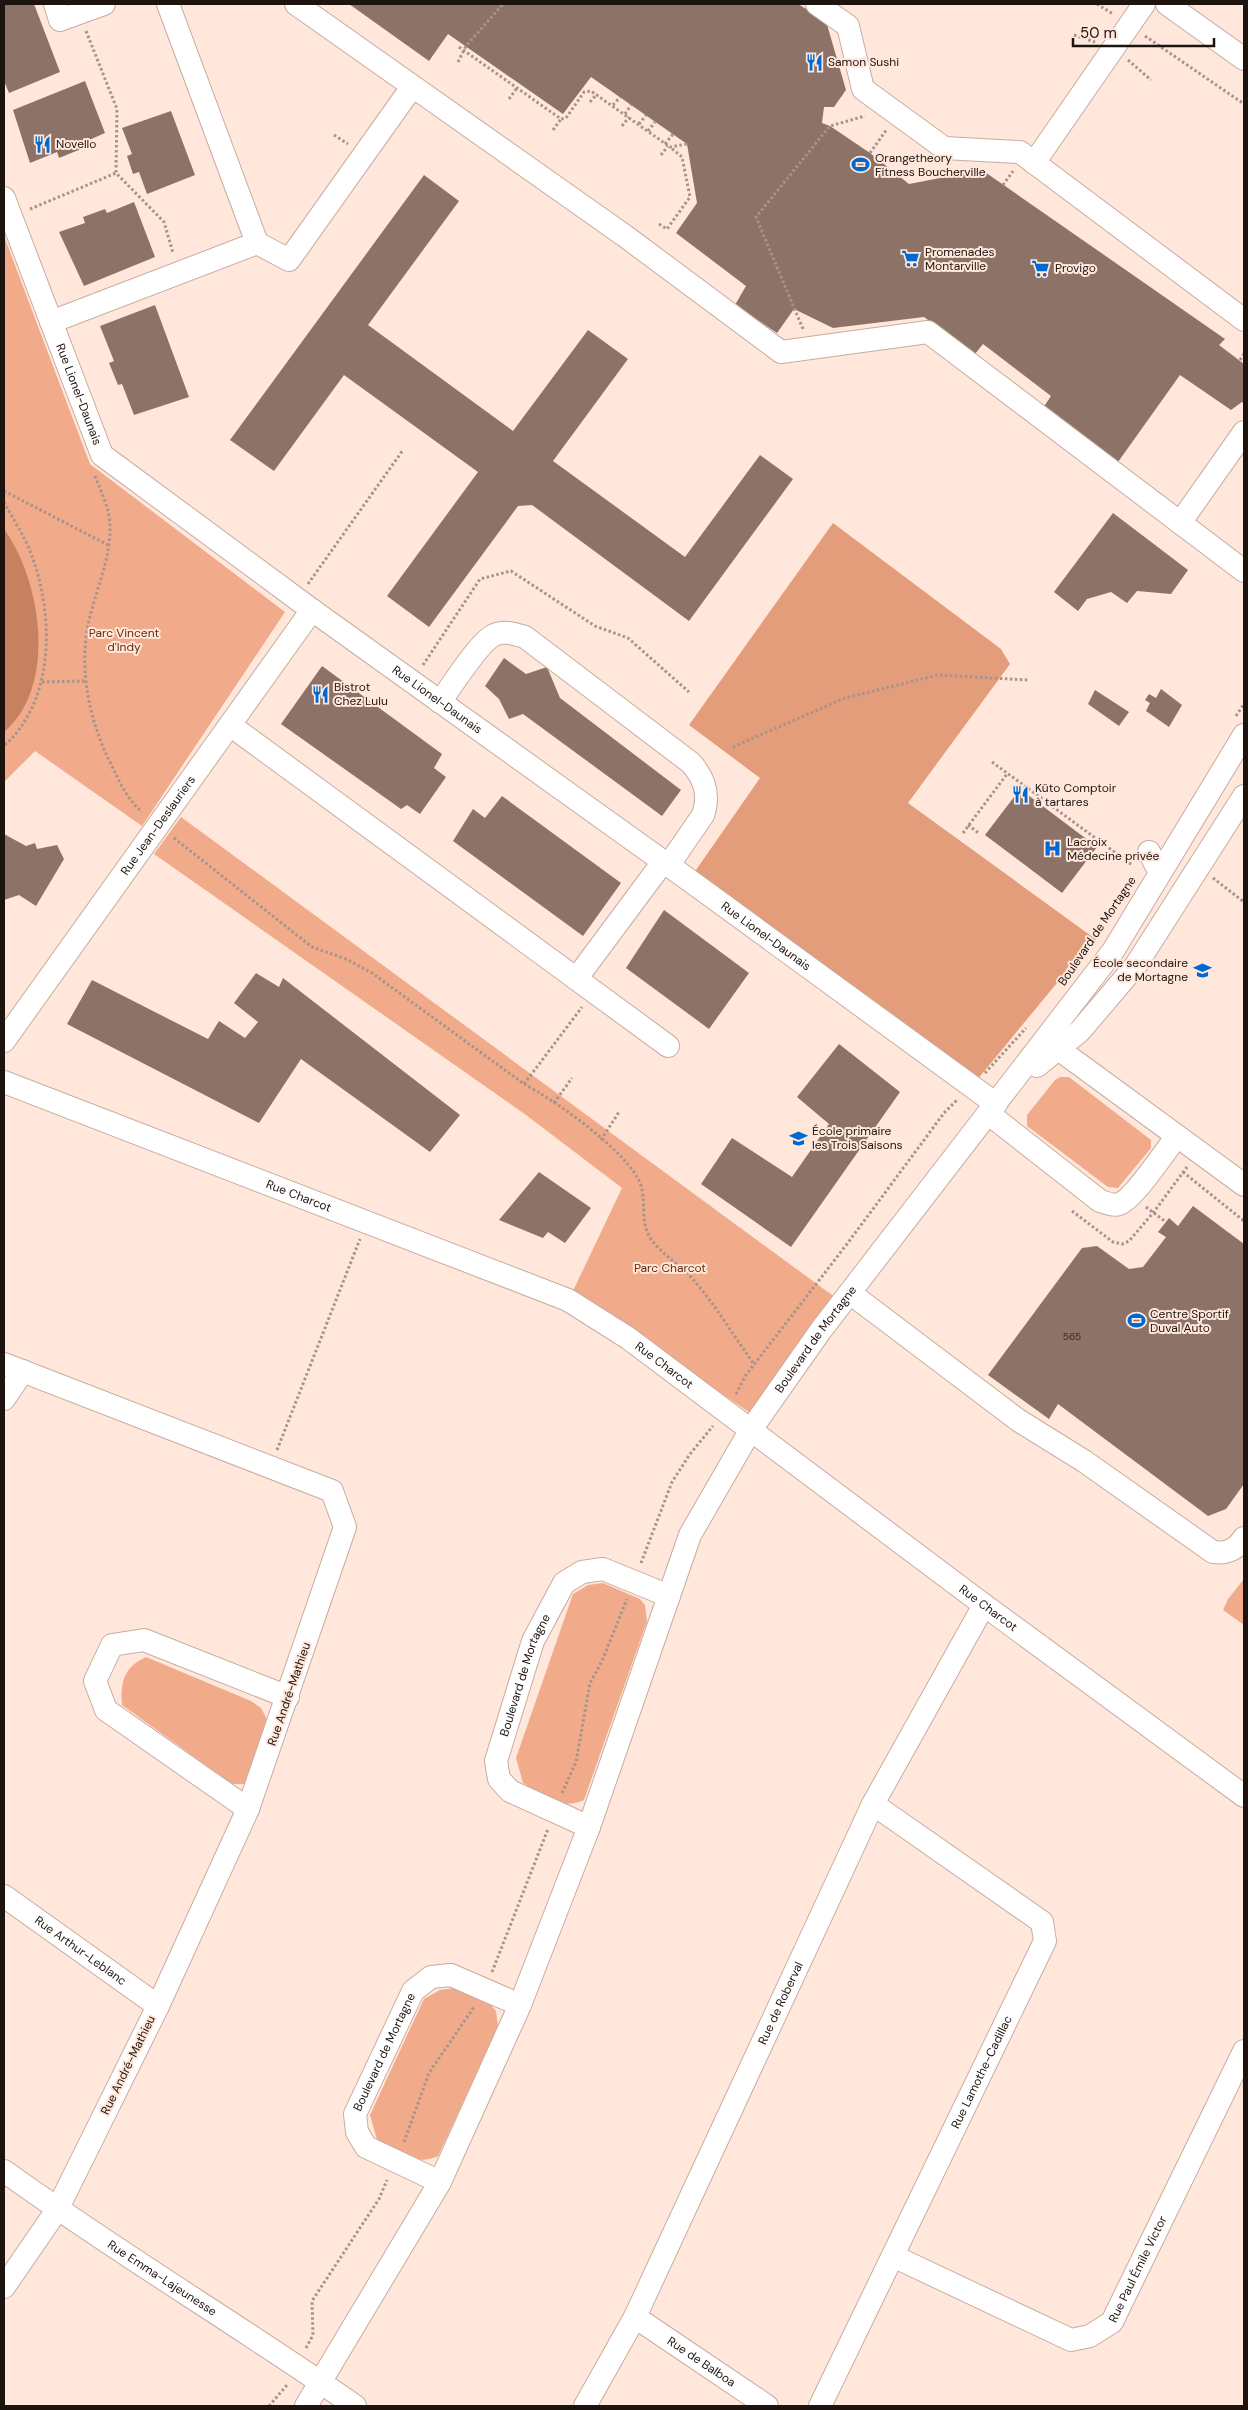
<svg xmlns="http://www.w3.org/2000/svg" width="1248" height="2410" font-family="'DM Sans',sans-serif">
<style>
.green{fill:#f1ab8b}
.forest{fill:#e49d7b}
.water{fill:#c68160}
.building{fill:#8d7367}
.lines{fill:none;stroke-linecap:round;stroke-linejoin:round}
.minor-casing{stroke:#c8ac9f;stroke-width:24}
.path{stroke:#a6948b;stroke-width:3;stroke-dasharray:2.5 2.5;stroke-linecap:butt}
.minor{stroke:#fff;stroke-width:22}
.labels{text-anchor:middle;stroke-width:4;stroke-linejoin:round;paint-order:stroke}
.number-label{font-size:10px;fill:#3a2c25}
.poi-label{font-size:12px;fill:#1e140f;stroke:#ffe7dc;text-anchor:start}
.street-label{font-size:12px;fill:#1e140f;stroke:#ffe7dc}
.park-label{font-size:12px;fill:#6a2b03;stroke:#ffe7dc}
</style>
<rect width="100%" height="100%" fill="#ffe7dc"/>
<g class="green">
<path d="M4,236L90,464L285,612L142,826L35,751L4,782Z"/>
<path d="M181,817L836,1298L752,1414L572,1293L622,1188L526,1115L154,854Z"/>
<path d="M1060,1077H1069L1151,1140V1148L1118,1188L1108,1187L1027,1126V1115L1055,1080Z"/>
<path d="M1244,1579V1625L1223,1610L1228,1599Z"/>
<path d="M603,1583L640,1599L645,1605L647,1621L584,1800C560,1811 544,1795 523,1783L516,1758L573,1594L588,1585Z"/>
<path d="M146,1657L251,1701L261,1708L269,1723L248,1784H232L122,1705C120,1682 124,1667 146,1657Z"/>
<path d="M454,1988L491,2005L496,2011L498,2027L438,2156C414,2167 398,2151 377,2140L370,2115L424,1999L440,1990Z"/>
</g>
<path class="forest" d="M833,523L1001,649L1010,664L908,803L1094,938L972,1086L689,880L760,778L689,725Z"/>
<path class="water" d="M4,529C41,580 58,686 4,732Z"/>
<g class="building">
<path d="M4,4H34L60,72L9,93L4,81Z"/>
<path d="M349,4H798L826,21L846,90L834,107H824L822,123L830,126L870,153L909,184L982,170L1225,339L1219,345L1244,364V404L1242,402L1231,410L1180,375L1118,462L1043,408L1051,396L983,344L975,354L924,317L833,328L794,309L777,333L735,305L746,286L676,233L697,203L687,144L591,77L563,114L448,34L429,61Z"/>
<path d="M85,81L105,133L80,144L81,149L59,158L57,152L30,163L13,110Z"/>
<path d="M171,111L195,175L147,194L139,172L133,174L127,156L132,154L122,128Z"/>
<path d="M424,175L459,201L368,325L513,431L588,330L628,359L553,461L685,557L760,455L793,479L689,621L532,505L518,506L429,627L387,596L478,472L344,375L274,471L230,440Z"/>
<path d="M134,202L155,257L84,286L59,232L85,223L83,217L105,209L107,213Z"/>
<path d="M155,305L189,397L134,415L122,384L118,385L109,363L114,361L100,326Z"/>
<path d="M1113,513L1188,570L1171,594L1137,591L1127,603L1111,592L1087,599L1078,611L1054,592Z"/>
<path d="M504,658L526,674L547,667L560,698L681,790L662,816L523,714L509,719L499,699L485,686Z"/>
<path d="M322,666L442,754L434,768L446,777L420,814L407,805L401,809L281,724Z"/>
<path d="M1161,689L1182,705L1169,727L1146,711L1150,703L1145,700L1149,694L1156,698Z"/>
<path d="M1095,690L1129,712L1119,726L1088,704Z"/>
<path d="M1020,789L1097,847L1062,893L985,835Z"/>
<path d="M502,796L621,883L583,936L453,841L473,809L485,818Z"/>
<path d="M4,834L26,846L35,843L37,849L57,845L64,859L36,906L19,895L4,900Z"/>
<path d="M664,910L749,973L709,1029L626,968Z"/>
<path d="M256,973L279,987L283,978L460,1115L430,1152L301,1059L259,1123L67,1024L92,980L208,1039L219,1021L245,1038L258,1022L234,1003Z"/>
<path d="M839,1044L900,1092L791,1247L701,1184L732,1138L792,1177L829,1124L797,1097Z"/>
<path d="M539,1172L591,1208L565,1243L548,1232L543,1238L499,1220Z"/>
<path d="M1193,1206L1244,1244V1484L1226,1509L1208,1516L1058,1404L1049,1419L988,1375L1082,1248L1097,1246L1129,1269L1143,1267L1166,1237L1158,1232L1169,1218L1178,1226Z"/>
</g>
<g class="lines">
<defs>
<g id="minor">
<path d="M55,4L60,20L104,4"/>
<path d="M296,4L625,236L781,352L928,332L1244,571"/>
<path d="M817,4L848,26L863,89L944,148L1020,152L1244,320"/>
<path d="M1167,4L1244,59"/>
<path d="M1034,163L1144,4"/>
<path id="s1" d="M4,198L102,455L312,610L689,880L996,1104"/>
<path d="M257,243L289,260L412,87"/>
<path d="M51,322L257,243L168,4"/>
<path d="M1180,523L1244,432"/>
<path d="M440,702C451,687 479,642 494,635C504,630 515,634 525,637L691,763C705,779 710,795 703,815L668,866"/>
<path d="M230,725L668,1046"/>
<path d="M1149,852L1160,873"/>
<path d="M576,979L663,862"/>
<path id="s2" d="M4,1041L312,610"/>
<path d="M1057,1048L1244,1185"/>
<path d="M1037,1066L1080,1031L1136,965L1244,796"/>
<path id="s3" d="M4,1082L568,1300L628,1338L984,1605L1244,1796"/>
<path d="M989,1114L1100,1201C1107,1203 1113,1206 1119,1204C1133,1200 1166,1150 1177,1136"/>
<path d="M850,1293L1018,1420L1084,1461L1213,1552C1226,1554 1236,1550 1244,1538"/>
<path d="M4,1364L332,1491L345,1527L248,1809L158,2006L57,2210L4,2287"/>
<path d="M4,1399L23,1371"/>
<path d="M248,1809L106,1710L95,1681L112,1645L144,1640L288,1697"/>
<path id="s4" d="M589,1827L510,1791L499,1779L496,1761L533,1641L564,1583L582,1572L603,1569L669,1596"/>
<path id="s5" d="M4,1896L158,2006"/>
<path id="s6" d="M4,2171C118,2253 240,2326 355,2406"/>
<path id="s7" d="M440,2182L366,2147L357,2132L355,2114L413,1991L431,1977L451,1975L520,2005"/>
<path id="s8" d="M893,2256L1071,2340L1090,2336L1112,2322L1244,2051"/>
<path id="s9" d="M635,2317L767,2406"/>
<path id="s10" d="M306,2406L440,2182L520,2005L589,1827L690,1535L750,1431L821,1330L1113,951L1244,735"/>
<path id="s11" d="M585,2406L635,2317L873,1804L984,1605"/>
<path id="s12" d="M820,2406L1045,1941L1042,1922L873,1804"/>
</g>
</defs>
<use href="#minor" class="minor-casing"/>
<g class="path">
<path d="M1097,4L1113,14"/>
<path d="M86,31L117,109L116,173L164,222L173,253"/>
<path d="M1074,35L1095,42"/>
<path d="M1145,36L1244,104"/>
<path d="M459,47L561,119L566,118L584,92L591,91L670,147L687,144"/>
<path d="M1128,60L1151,80"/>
<path d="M458,62L466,46L503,4"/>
<path d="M509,99L517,88"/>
<path d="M590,102L597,94"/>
<path d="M613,105L620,97"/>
<path d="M625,114L631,105"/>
<path d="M639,124L646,115"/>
<path d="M622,126L629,117"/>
<path d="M553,130L561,119"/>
<path d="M648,131L655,122"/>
<path d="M334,135L348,144"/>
<path d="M665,144L673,134"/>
<path d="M870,153L887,129"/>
<path d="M661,155L668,146"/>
<path d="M1003,185L1013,171"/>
<path d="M30,209L116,173"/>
<path d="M659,224L667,229L690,197L682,157L670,147"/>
<path d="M803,329L756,217L830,126L865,116"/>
<path d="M1240,360L1244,354"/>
<path d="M95,476C101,492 110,509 110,526C111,561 93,596 87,630C80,674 90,722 110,762C119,781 126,798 142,812"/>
<path d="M4,491L108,545"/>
<path d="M4,502C13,519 25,537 32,556C54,617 55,700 4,746"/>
<path d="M308,584L403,450"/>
<path d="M423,665L480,579L511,571L595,626L628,638L689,692"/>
<path d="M42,682L85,681"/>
<path d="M1236,716L1244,704"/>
<path d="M733,747L845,698L938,675L1028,680"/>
<path d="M992,762L1132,865"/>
<path d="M968,825L980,834"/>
<path d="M963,833L1007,774"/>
<path d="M174,838L312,947L346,959L372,973L524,1084C556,1101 619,1146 637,1177C649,1196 638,1220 651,1239C663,1256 684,1267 697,1284C718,1309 735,1338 754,1364"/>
<path d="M1213,878L1244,902"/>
<path d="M1091,944L1102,926"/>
<path d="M985,1073L1026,1028"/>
<path d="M524,1084L582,1007"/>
<path d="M554,1103L572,1078"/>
<path d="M601,1140L619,1112"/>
<path d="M1183,1172L1244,1221"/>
<path d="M1146,1207L1166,1222"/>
<path d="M1072,1211L1113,1242L1122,1244L1129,1241L1153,1213L1187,1167"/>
<path d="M736,1394L746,1375L847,1244L944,1113L957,1100"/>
<path d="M277,1450L360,1239"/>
<path d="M641,1563L672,1482L690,1454L713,1426"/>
<path d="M562,1793L576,1762L590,1683L602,1661L627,1599"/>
<path d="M492,1972L548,1829"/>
<path d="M404,2142L429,2073L474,2007"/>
<path d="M306,2348L313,2335L312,2301L379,2199L387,2180"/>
<path d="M269,2406L287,2385"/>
</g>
<use href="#minor" class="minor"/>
</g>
<defs>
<symbol id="restaurant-bare" viewBox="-9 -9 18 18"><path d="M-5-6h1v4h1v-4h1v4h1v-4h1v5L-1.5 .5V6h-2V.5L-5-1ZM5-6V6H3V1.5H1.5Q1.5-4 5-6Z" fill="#0268d1" stroke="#ffe7dc" stroke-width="2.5" paint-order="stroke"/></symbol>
<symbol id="stadium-bare" viewBox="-9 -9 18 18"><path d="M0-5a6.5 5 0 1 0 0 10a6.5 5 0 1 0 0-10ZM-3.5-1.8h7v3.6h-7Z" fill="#0268d1" stroke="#ffe7dc" stroke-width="2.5" paint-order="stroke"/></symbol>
<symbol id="supermarket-bare" viewBox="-9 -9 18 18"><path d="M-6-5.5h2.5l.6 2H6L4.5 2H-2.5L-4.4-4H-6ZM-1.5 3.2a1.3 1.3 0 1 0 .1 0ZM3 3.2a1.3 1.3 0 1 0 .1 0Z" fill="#0268d1" stroke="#ffe7dc" stroke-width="2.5" paint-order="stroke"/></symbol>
<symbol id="hospital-bare" viewBox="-9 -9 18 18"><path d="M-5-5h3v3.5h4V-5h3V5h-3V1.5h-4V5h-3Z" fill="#0268d1" stroke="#ffe7dc" stroke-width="2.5" paint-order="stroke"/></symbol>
<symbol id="school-bare" viewBox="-9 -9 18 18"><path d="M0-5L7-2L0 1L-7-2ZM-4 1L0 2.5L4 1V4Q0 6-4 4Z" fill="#0268d1" stroke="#ffe7dc" stroke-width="2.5" paint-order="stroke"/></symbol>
</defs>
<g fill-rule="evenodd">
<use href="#restaurant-bare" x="802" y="50" width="25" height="25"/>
<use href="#restaurant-bare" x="30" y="132" width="25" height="25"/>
<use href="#stadium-bare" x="848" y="152" width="25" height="25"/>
<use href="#supermarket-bare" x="898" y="246" width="25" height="25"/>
<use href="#supermarket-bare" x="1028" y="256" width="25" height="25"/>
<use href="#restaurant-bare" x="308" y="682" width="25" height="25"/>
<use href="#restaurant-bare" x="1008" y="782" width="25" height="25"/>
<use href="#hospital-bare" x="1040" y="836" width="25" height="25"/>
<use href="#school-bare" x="1190" y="958" width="25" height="25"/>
<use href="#school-bare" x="786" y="1126" width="25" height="25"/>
<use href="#stadium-bare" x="1124" y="1308" width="25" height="25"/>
</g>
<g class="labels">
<g class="number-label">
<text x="1072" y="1340">565</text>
</g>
<g class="poi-label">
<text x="828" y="66">Samon Sushi</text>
<text x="56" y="148">Novello</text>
<text x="875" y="162">Orangetheory<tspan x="875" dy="14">Fitness Boucherville</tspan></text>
<text x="925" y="256">Promenades<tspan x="925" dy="14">Montarville</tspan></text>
<text x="1055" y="272">Provigo</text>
<text x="334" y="691">Bistrot<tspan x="334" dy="14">Chez Lulu</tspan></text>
<text x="1035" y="792">Küto Comptoir<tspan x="1035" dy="14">à tartares</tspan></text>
<text x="1067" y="846">Lacroix<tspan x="1067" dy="14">Médecine privée</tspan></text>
<text x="1188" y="967" text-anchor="end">École secondaire<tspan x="1188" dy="14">de Mortagne</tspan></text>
<text x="812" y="1135">École primaire<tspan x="812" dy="14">les Trois Saisons</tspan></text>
<text x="1150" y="1318">Centre Sportif<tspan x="1150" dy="14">Duval Auto</tspan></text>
</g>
<g class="street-label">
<text dy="4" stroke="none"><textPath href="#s1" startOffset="210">Rue Lionel-Daunais</textPath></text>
<text dy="4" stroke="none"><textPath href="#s1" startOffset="690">Rue Lionel-Daunais</textPath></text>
<text dy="4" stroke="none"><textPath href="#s2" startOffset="265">Rue Jean-Deslauriers</textPath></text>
<text transform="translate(1097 931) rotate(-56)" y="4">Boulevard de Mortagne</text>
<text dy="4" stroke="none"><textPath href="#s1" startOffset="1095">Rue Lionel-Daunais</textPath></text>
<text dy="4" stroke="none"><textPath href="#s3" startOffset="316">Rue Charcot</textPath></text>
<text dy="4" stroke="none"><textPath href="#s10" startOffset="1188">Boulevard de Mortagne</textPath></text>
<text dy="4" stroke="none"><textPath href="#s3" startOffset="721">Rue Charcot</textPath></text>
<text dy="4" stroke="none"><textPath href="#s3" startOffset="1126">Rue Charcot</textPath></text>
<text dy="4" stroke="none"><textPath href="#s4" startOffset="212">Boulevard de Mortagne</textPath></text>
<text transform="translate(289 1694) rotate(-71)" y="4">Rue André-Mathieu</text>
<text dy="4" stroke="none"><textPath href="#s5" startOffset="94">Rue Arthur-Leblanc</textPath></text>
<text dy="4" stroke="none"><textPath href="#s11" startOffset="448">Rue de Roberval</textPath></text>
<text dy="4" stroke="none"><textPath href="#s7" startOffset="186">Boulevard de Mortagne</textPath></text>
<text transform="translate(128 2065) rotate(-64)" y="4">Rue André-Mathieu</text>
<text dy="4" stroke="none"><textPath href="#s12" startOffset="371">Rue Lamothe-Cadillac</textPath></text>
<text dy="4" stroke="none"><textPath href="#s8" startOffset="301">Rue Paul Émile Victor</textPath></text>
<text dy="4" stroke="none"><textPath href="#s6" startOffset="191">Rue Emma-Lajeunesse</textPath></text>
<text dy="4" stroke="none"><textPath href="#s9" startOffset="80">Rue de Balboa</textPath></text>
</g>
<g class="park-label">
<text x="124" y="637">Parc Vincent<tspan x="124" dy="14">d'Indy</tspan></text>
<text x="670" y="1272">Parc Charcot</text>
</g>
</g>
<rect width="1248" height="2410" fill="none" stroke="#1e140f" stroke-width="10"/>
<path d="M1073 38v8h141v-8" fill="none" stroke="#1e140f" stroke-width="2.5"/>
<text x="1080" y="38" font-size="15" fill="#1e140f" stroke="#ffe7dc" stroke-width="4" paint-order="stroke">50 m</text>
</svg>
